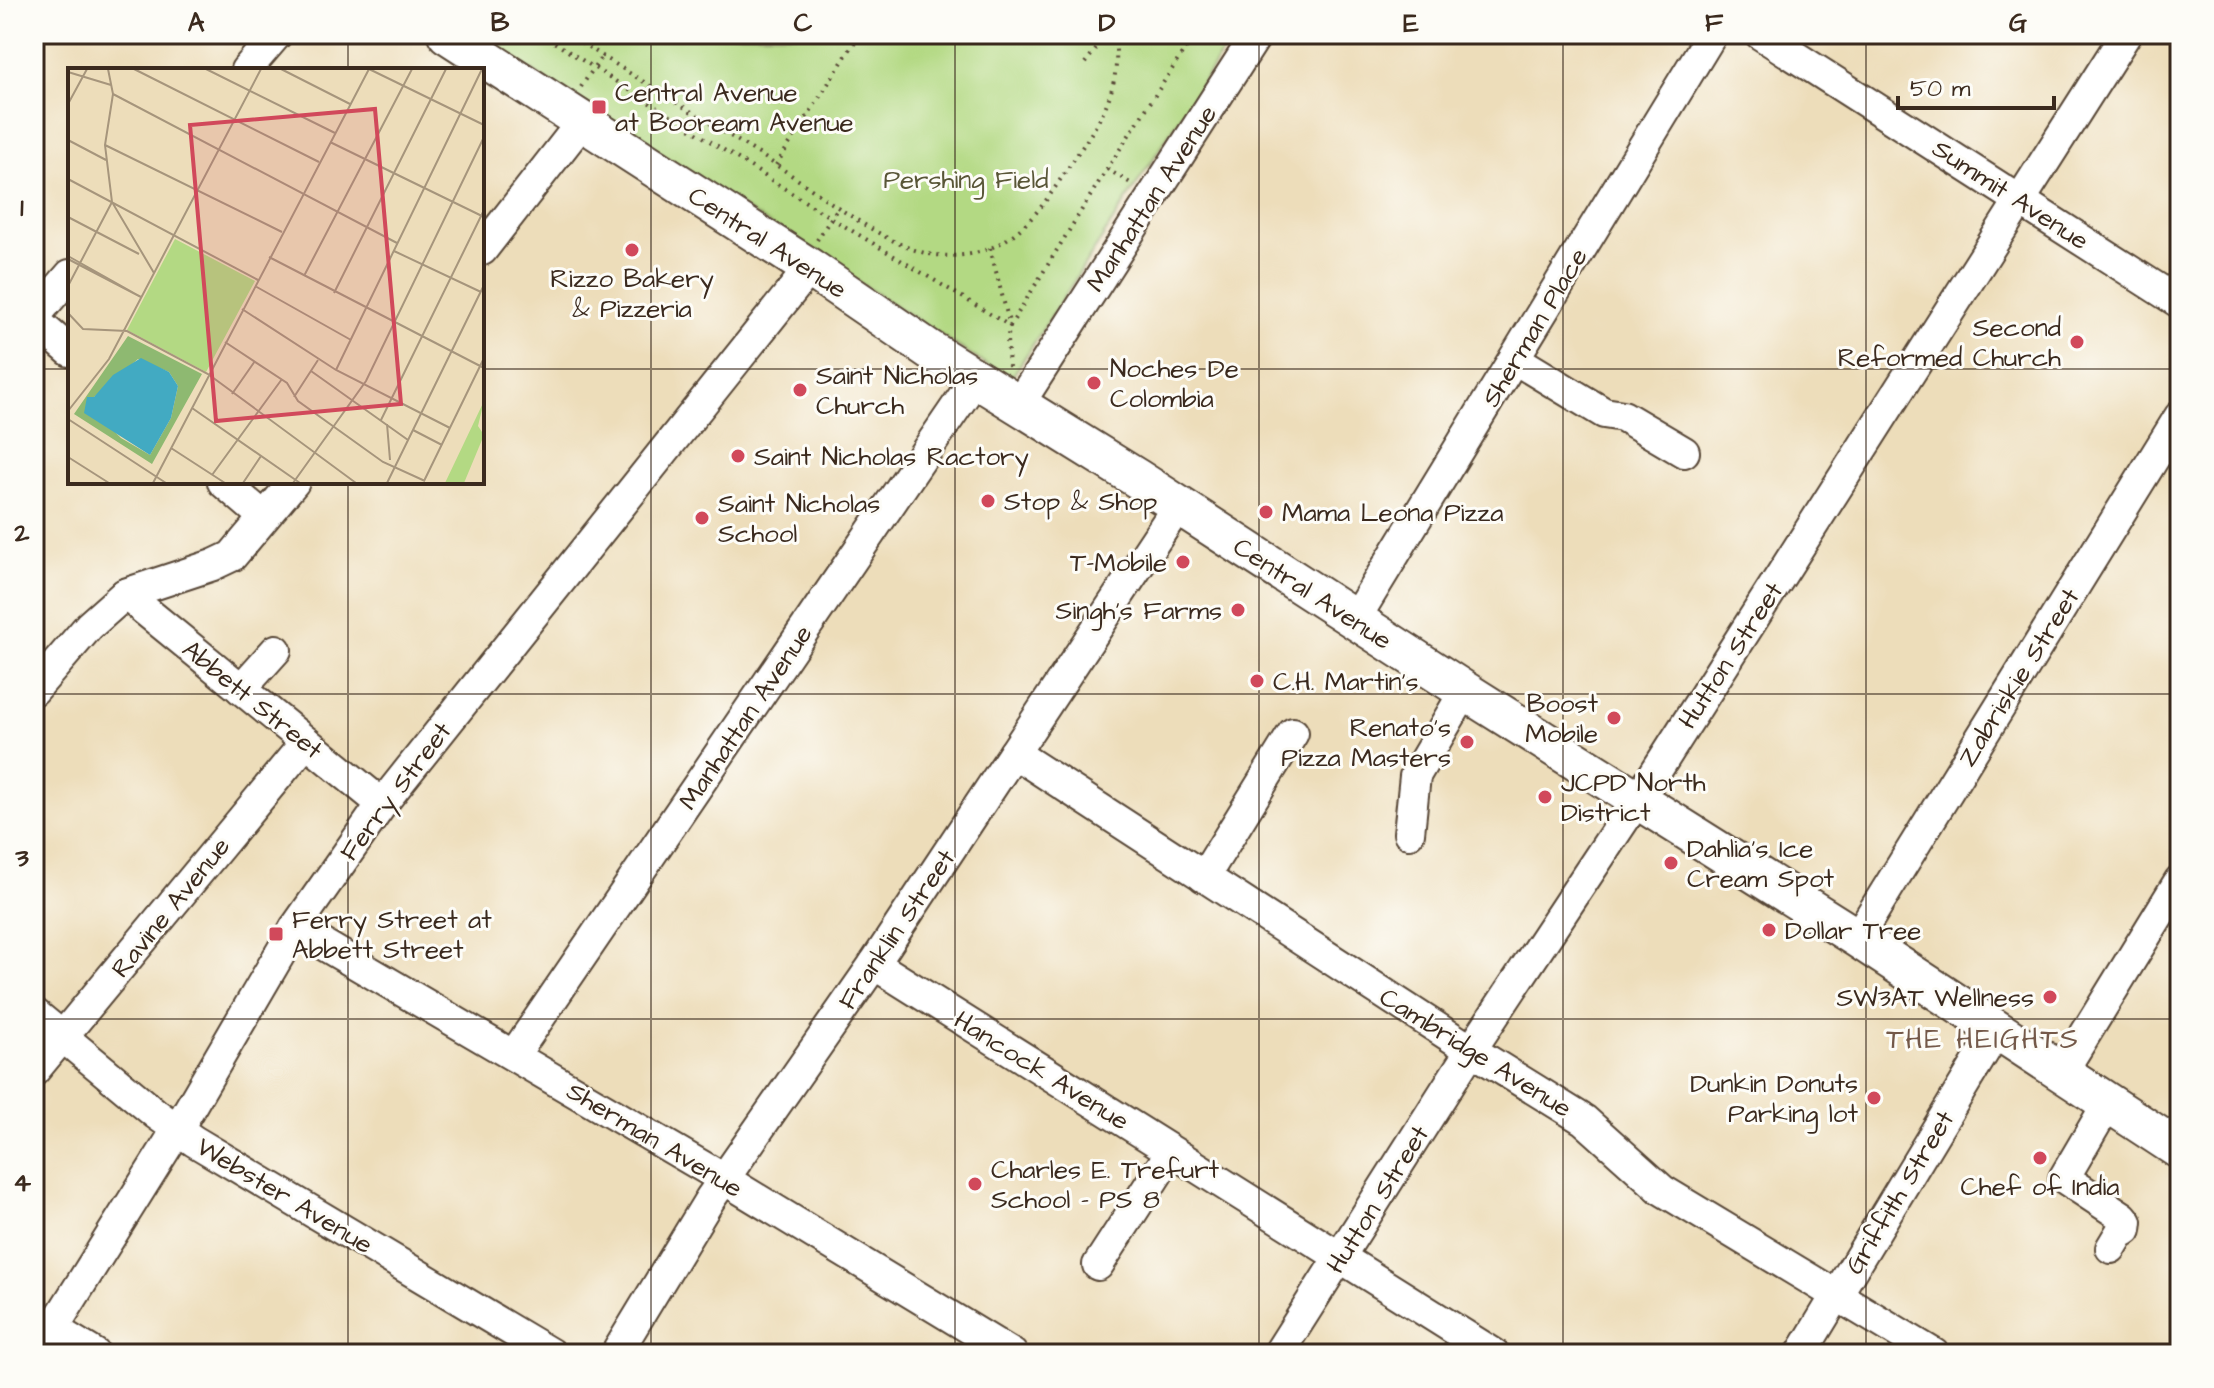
<svg xmlns="http://www.w3.org/2000/svg" width="2214" height="1388" font-family="'Architects Daughter',sans-serif">
<style>
.green{fill:#b3d983;stroke:#778250;stroke-width:2}
.lines{fill:none;stroke-linecap:round;stroke-linejoin:round}
.minor-casing{stroke:#564535;stroke-width:34}
.major-casing{stroke:#564535;stroke-width:42}
.path{stroke:#564535;stroke-width:4;stroke-dasharray:2 6;stroke-linecap:butt}
.minor{stroke:#fff;stroke-width:30}
.major{stroke:#fff;stroke-width:38}
.grid{fill:none;stroke:#3b2a1e;stroke-width:2;stroke-opacity:0.55}
.poi-dot{fill:#d1495b;stroke:#fdfcf7;stroke-width:3}
.labels{text-anchor:middle;stroke-width:6;stroke-linejoin:round;paint-order:stroke}
.poi-label{font-size:26px;fill:#3b2a1e;stroke:#fdfcf7;text-anchor:start}
.park-label{font-size:26px;fill:#595637;stroke:#fdfcf7}
.street-label{font-size:26px;fill:#3b2a1e;stroke:#fdfcf7}
.neighbourhood-label{font-size:28px;letter-spacing:2px;fill:#745949;stroke:#fdfcf7}
.inset-road{fill:none;stroke:#a6957c;stroke-width:2}
.view{fill:#d1495b;fill-opacity:0.15;stroke:#d1495b;stroke-width:4}
.inset-edge{fill:none;stroke:#3b2a1e;stroke-width:4}
.neatline{fill:none;stroke:#3b2a1e;stroke-width:3}
.grid-label{font-size:26px;text-anchor:middle;font-weight:bold;fill:#3b2a1e}
</style>
<rect width="100%" height="100%" fill="#fdfcf7"/>
<filter id="ink" filterUnits="userSpaceOnUse"><feTurbulence type="fractalNoise" baseFrequency=".0125" numOctaves="2"/><feDisplacementMap in="SourceGraphic" scale="16" xChannelSelector="R" yChannelSelector="G"/><feConvolveMatrix kernelMatrix="1 2 1 2 8 2 1 2 1" color-interpolation-filters="sRGB"/></filter>
<filter id="wash" filterUnits="userSpaceOnUse"><feTurbulence type="fractalNoise" baseFrequency=".006" numOctaves="4" result="noise"/><feDisplacementMap in="SourceGraphic" scale="32" xChannelSelector="R" yChannelSelector="G"/><feGaussianBlur stdDeviation="1.8" result="paint"/><feColorMatrix in="noise" values="0 0 0 0 0 0 0 0 0 0 0 0 0 0 0 0 0 1.4 0 .05"/><feComposite in="paint" operator="in"/></filter>
<g filter="url(#wash)">
<rect width="100%" height="100%" fill="#edddba"/>
<path class="green" d="M475,34H1234L1010,380Z"/>
</g>
<g filter="url(#ink)">
<g class="lines">
<defs>
<g id="minor">
<path d="M1760,34L2180,303"/>
<path d="M246,70L277,34"/>
<path d="M482,250L582,122"/>
<path d="M34,317L70,275"/>
<path d="M34,320L70,351"/>
<path d="M1515,359L1604,413L1623,416L1684,452"/>
<path d="M1019,404L1257,34"/>
<path d="M223,482L264,517"/>
<path d="M125,594L382,804"/>
<path d="M1355,619L1712,34"/>
<path d="M241,689L276,650"/>
<path d="M34,690L89,626L125,594L213,565L232,556L294,482"/>
<path d="M1014,753L1471,1050L1584,1120L1662,1190L1934,1354"/>
<path d="M1409,833L1415,776L1465,691"/>
<path d="M1204,877L1293,733"/>
<path d="M295,928L724,1179L1012,1354"/>
<path d="M1857,938L2180,416"/>
<path d="M874,964L1494,1354"/>
<path d="M34,1013L156,1114L194,1141L551,1354"/>
<path d="M514,1055L976,378"/>
<path d="M34,1071L306,742"/>
<path d="M2062,1072L2180,880"/>
<path d="M2108,1103L2064,1178L2123,1217L2127,1222L2126,1230L2120,1233L2111,1248"/>
<path d="M1098,1265L1171,1152"/>
<path d="M34,1317L95,1354"/>
<path d="M37,1354L177,1130L295,928L382,804L810,268"/>
<path d="M616,1354L710,1199L874,964L1178,506"/>
<path d="M1278,1354L1471,1050L1653,776L2126,34"/>
<path d="M1801,1354L1997,1030"/>
</g>
<path id="major" d="M447,34L810,268L930,350L1138,479L1465,691L1857,938L2180,1150"/>
</defs>
<use href="#minor" class="minor-casing"/>
<use href="#major" class="major-casing"/>
<g class="path">
<path d="M541,34L831,218L1010,326L1107,169L1195,34"/>
<path d="M568,34C638,79 709,122 779,167C820,193 889,250 936,255C998,262 1032,224 1062,177C1093,130 1125,94 1114,34"/>
<path d="M1083,41L1097,47"/>
<path d="M1085,63L1108,34"/>
<path d="M581,87L602,56"/>
<path d="M776,165L860,34"/>
<path d="M1107,169L1132,184"/>
<path d="M817,240L839,206"/>
<path d="M990,248L1010,326L1007,340L1009,367"/>
</g>
<use href="#minor" class="minor"/>
<use href="#major" class="major"/>
</g>
</g>
<path class="grid" d="M348,34V70M651,34V1354M955,34V1354M1259,34V1354M1563,34V1354M1866,34V1354M34,369H70M482,369H2180M348,482V1354M34,694H2180M34,1019H2180"/>
<g class="poi-dot">
<rect x="591" y="99" width="16" height="16" rx="4"/>
<circle cx="632" cy="250" r="8"/>
<circle cx="2077" cy="342" r="8"/>
<circle cx="1094" cy="383" r="8"/>
<circle cx="800" cy="390" r="8"/>
<circle cx="738" cy="456" r="8"/>
<circle cx="988" cy="501" r="8"/>
<circle cx="1266" cy="512" r="8"/>
<circle cx="702" cy="518" r="8"/>
<circle cx="1183" cy="562" r="8"/>
<circle cx="1238" cy="610" r="8"/>
<circle cx="1257" cy="681" r="8"/>
<circle cx="1614" cy="718" r="8"/>
<circle cx="1467" cy="742" r="8"/>
<circle cx="1545" cy="797" r="8"/>
<circle cx="1671" cy="863" r="8"/>
<circle cx="1769" cy="930" r="8"/>
<rect x="268" y="926" width="16" height="16" rx="4"/>
<circle cx="2050" cy="997" r="8"/>
<circle cx="1874" cy="1098" r="8"/>
<circle cx="2040" cy="1158" r="8"/>
<circle cx="975" cy="1184" r="8"/>
</g>
<g class="labels">
<g class="poi-label">
<text x="615" y="101">Central Avenue<tspan x="615" dy="30">at Booream Avenue</tspan></text>
<text x="632" y="287" text-anchor="middle">Rizzo Bakery<tspan x="632" dy="30">&amp; Pizzeria</tspan></text>
<text x="2061" y="336" text-anchor="end">Second<tspan x="2061" dy="30">Reformed Church</tspan></text>
<text x="1110" y="377">Noches De<tspan x="1110" dy="30">Colombia</tspan></text>
<text x="816" y="384">Saint Nicholas<tspan x="816" dy="30">Church</tspan></text>
<text x="754" y="465">Saint Nicholas Ractory</text>
<text x="1004" y="510">Stop &amp; Shop</text>
<text x="718" y="512">Saint Nicholas<tspan x="718" dy="30">School</tspan></text>
<text x="1282" y="521">Mama Leona Pizza</text>
<text x="1167" y="571" text-anchor="end">T-Mobile</text>
<text x="1222" y="619" text-anchor="end">Singh's Farms</text>
<text x="1273" y="690">C.H. Martin's</text>
<text x="1598" y="712" text-anchor="end">Boost<tspan x="1598" dy="30">Mobile</tspan></text>
<text x="1451" y="736" text-anchor="end">Renato's<tspan x="1451" dy="30">Pizza Masters</tspan></text>
<text x="1561" y="791">JCPD North<tspan x="1561" dy="30">District</tspan></text>
<text x="1687" y="857">Dahlia's Ice<tspan x="1687" dy="30">Cream Spot</tspan></text>
<text x="292" y="928">Ferry Street at<tspan x="292" dy="30">Abbett Street</tspan></text>
<text x="1785" y="939">Dollar Tree</text>
<text x="2034" y="1006" text-anchor="end">SW3AT Wellness</text>
<text x="1858" y="1092" text-anchor="end">Dunkin Donuts<tspan x="1858" dy="30">Parking lot</tspan></text>
<text x="991" y="1178">Charles E. Trefurt<tspan x="991" dy="30">School - PS 8</tspan></text>
<text x="2040" y="1195" text-anchor="middle">Chef of India</text>
</g>
<g class="park-label">
<text x="966" y="188">Pershing Field</text>
</g>
<g class="street-label">
<text transform="translate(2011 194) rotate(33)" y="9">Summit Avenue</text>
<text transform="translate(1151 198) rotate(-57)" y="9">Manhattan Avenue</text>
<text transform="translate(768 242) rotate(33)" y="9">Central Avenue</text>
<text transform="translate(1534 327) rotate(-59)" y="9">Sherman Place</text>
<text transform="translate(1313 593) rotate(33)" y="9">Central Avenue</text>
<text transform="translate(1730 655) rotate(-57)" y="9">Hutton Street</text>
<text transform="translate(2018 677) rotate(-58)" y="9">Zabriskie Street</text>
<text transform="translate(253 699) rotate(39)" y="9">Abbett Street</text>
<text transform="translate(745 717) rotate(-56)" y="9">Manhattan Avenue</text>
<text transform="translate(395 791) rotate(-53)" y="9">Ferry Street</text>
<text transform="translate(170 907) rotate(-51)" y="9">Ravine Avenue</text>
<text transform="translate(896 929) rotate(-56)" y="9">Franklin Street</text>
<text transform="translate(1476 1052) rotate(32)" y="9">Cambridge Avenue</text>
<text transform="translate(1042 1070) rotate(32)" y="9">Hancock Avenue</text>
<text transform="translate(655 1139) rotate(31)" y="9">Sherman Avenue</text>
<text transform="translate(1899 1192) rotate(-59)" y="9">Griffith Street</text>
<text transform="translate(285 1195) rotate(31)" y="9">Webster Avenue</text>
<text transform="translate(1377 1199) rotate(-58)" y="9">Hutton Street</text>
</g>
<g class="neighbourhood-label">
<text x="1983" y="1048">THE HEIGHTS</text>
</g>
</g>
<g transform="translate(68 68)">
<rect width="416" height="416" fill="#edddba"/>
<path d="M107,171L187,213L138,304L59,262ZM416,333L410,358L416,367L396,415H377Z" fill="#b3d983"/>
<path d="M60,268L134,306L84,396L6,346ZM70,291L101,304L110,318L103,350L82,387L53,370L18,336Z" fill="#8eb971" fill-rule="evenodd"/>
<path d="M73,290L101,304L110,318L103,350L82,387L16,345L19,329H26L45,307Z" fill="#42aac2"/>
<path class="inset-road" d="M40,1L45,26L37,77L44,134L86,205M66,1L251,94M138,1L267,65M213,1L282,36M301,1L416,57M0,4L43,17M45,26L329,175M0,36L19,1M0,72L38,92M262,74L416,149M37,77L214,164M0,111L190,212M0,149L71,186M326,183L413,224M0,188L73,229L0,191M201,189L416,300M236,208L344,1M0,218L44,134M187,218L283,272M266,225L378,1M174,241L268,302L382,360M0,245L15,261L59,263L140,306L288,415M157,274L219,315L230,333L315,394L357,413M268,302L414,1M243,303L340,372M164,326L187,293M226,329L250,292M124,340L232,415M0,343L41,291L193,1M0,351L98,415M313,352L416,142M319,356L322,392M345,362L374,377M103,380L157,415M0,389L41,415M144,407L214,311M356,413L416,290M85,415L301,1M175,415L193,388M225,415L298,313L416,69M319,415L416,217"/>
<path class="view" d="M307,41L333,336L148,353L122,57Z"/>
<rect width="416" height="416" class="inset-edge"/>
</g>
<rect width="2214" height="1388" fill="none" stroke="#fdfcf7" stroke-width="88"/>
<path d="M1898 96v12h156v-12" fill="none" stroke="#3b2a1e" stroke-width="4"/>
<text x="1910" y="96" font-size="24" fill="#3b2a1e" stroke="#fdfcf7" stroke-width="6" paint-order="stroke">50 m</text>
<rect x="44" y="44" width="2126" height="1300" class="neatline"/>
<g class="grid-label">
<text x="196" y="31">A</text>
<text x="500" y="31">B</text>
<text x="803" y="31">C</text>
<text x="1107" y="31">D</text>
<text x="1411" y="31">E</text>
<text x="1714" y="31">F</text>
<text x="2018" y="31">G</text>
<text x="22" y="216">1</text>
<text x="22" y="541">2</text>
<text x="22" y="866">3</text>
<text x="22" y="1191">4</text>
</g>
</svg>
